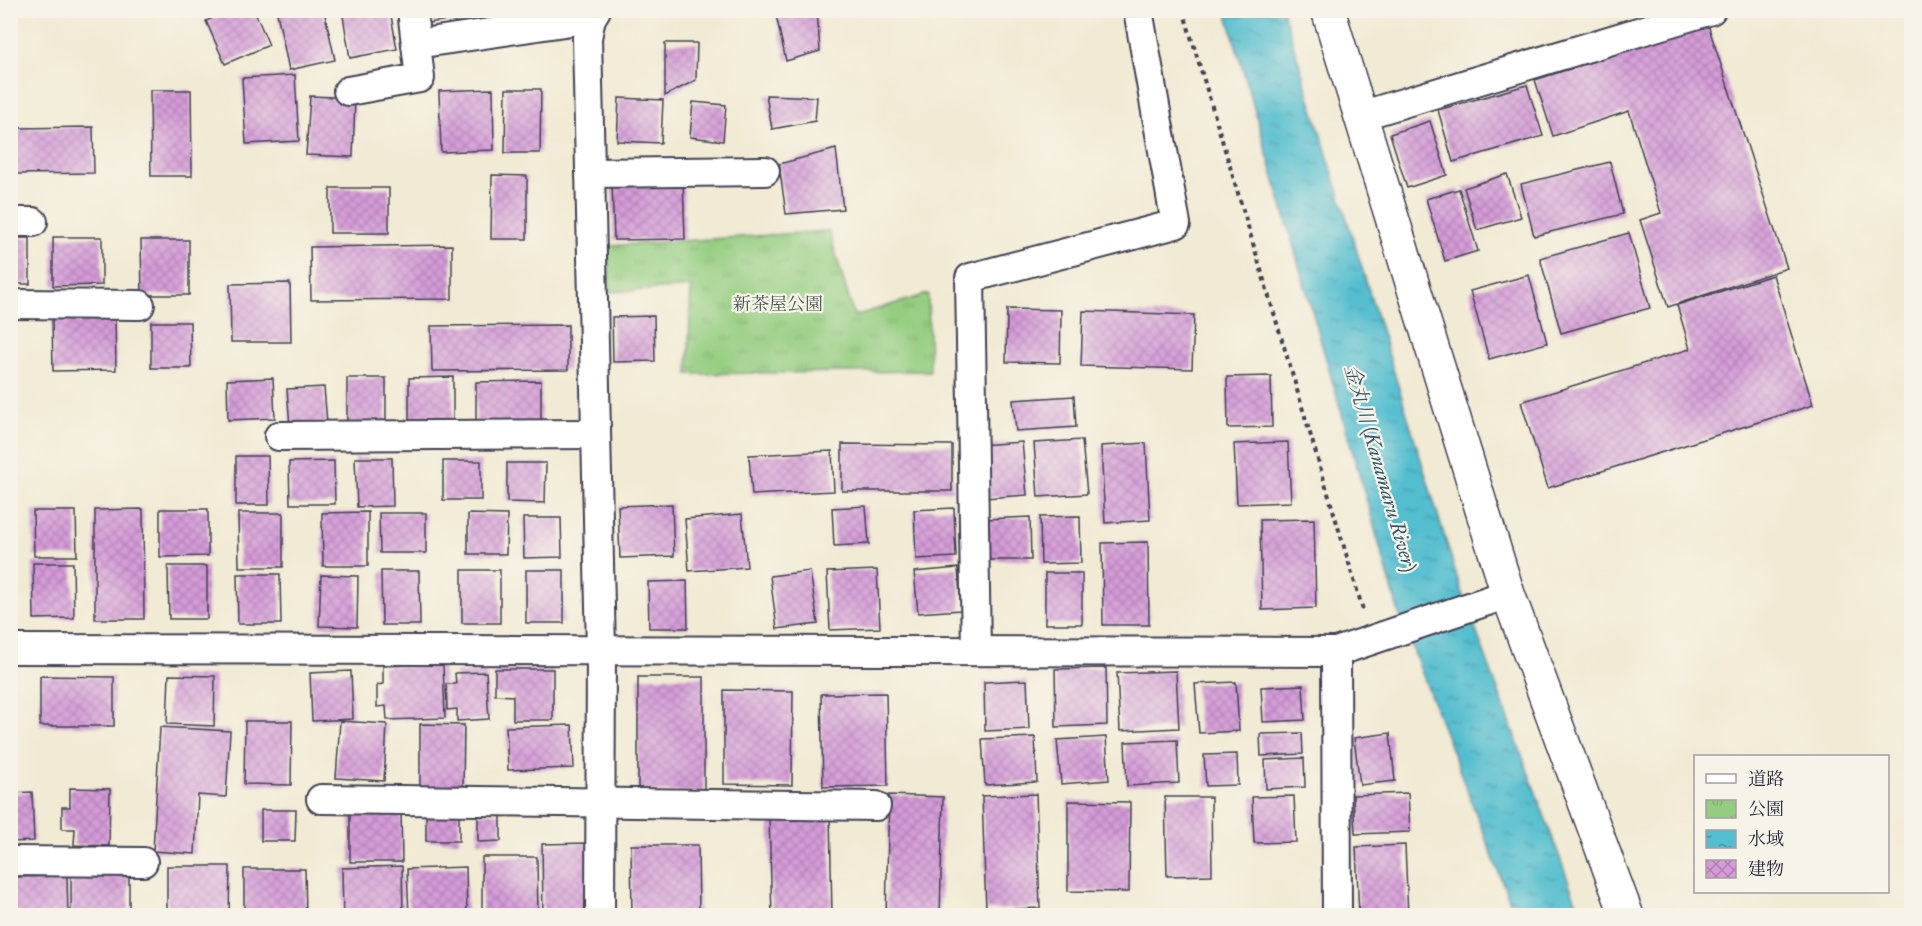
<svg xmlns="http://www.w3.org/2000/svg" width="1922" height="926" font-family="'IM FELL Great Primer','Noto Serif JP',serif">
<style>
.park{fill:url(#park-tufts);stroke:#5b785e;stroke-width:1.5}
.water{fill:url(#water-ripples);stroke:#3a7085;stroke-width:1.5}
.building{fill:url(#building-cross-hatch)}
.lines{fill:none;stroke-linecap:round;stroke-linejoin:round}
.minor-casing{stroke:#414052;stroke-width:32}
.tertiary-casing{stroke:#414052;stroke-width:36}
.path{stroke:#414052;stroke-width:4;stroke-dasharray:4.5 4.5;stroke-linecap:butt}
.minor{stroke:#fff;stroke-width:28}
.tertiary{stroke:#fff;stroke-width:33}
.labels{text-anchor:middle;stroke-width:4.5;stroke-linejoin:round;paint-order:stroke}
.park-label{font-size:18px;fill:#445550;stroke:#f7f3e8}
.water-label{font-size:20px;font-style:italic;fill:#33596f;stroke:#f7f3e8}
</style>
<defs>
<pattern id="park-tufts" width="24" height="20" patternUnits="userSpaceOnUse" patternTransform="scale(1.5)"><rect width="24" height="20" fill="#94cd80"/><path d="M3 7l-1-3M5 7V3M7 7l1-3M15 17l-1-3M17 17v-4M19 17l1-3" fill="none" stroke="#7fb070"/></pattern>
<pattern id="water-ripples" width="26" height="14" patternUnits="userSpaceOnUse" patternTransform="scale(1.5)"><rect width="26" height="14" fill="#53becf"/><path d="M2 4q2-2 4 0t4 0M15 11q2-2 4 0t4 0" fill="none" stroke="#449aa9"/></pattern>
<pattern id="building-cross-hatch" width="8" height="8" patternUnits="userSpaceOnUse" patternTransform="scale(1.5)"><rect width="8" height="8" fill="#d69cd9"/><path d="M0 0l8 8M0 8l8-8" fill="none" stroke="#ad7fb1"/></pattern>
</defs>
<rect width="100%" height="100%" fill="#f7f3e8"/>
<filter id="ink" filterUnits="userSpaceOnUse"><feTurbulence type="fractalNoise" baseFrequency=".0167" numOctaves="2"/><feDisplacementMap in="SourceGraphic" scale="12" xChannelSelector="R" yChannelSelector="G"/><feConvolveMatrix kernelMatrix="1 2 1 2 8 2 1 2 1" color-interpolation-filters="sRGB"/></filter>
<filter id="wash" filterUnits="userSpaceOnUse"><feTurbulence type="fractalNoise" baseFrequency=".008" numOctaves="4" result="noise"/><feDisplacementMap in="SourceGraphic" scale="24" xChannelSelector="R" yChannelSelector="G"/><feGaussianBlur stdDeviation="1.35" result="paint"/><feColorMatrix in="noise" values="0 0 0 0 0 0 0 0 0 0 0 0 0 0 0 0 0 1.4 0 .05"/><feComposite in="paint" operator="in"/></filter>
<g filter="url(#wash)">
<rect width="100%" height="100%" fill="#f1ead4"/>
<path class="park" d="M829,231L854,316L928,294L930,371L688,374L691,287L610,292L608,246Z"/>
<path class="water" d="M1226,11H1283L1461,590L1581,915H1515L1399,613Z"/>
<g id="blocks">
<g class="building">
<path d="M229,10H254L269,45L225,64L206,21Z"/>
<path d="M289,10H324L335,60L289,70L277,13Z"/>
<path d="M342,10H390L397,49L350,58Z"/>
<path d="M427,10H494V13L429,23Z"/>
<path d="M798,10H817L820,51L786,61L776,15Z"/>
<path d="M1708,25L1787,268L1668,307L1640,220L1661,213L1629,111L1553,136L1535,80Z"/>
<path d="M665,43H697L696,80L665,96Z"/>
<path d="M295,75L299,141L246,144L242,78Z"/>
<path d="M1527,85L1543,136L1453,162L1438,110Z"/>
<path d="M493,89L494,150L441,152L439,91Z"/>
<path d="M506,89H541L540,153H505Z"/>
<path d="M150,90H191L192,176H151Z"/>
<path d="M766,95L817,97L815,121L772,129Z"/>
<path d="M310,96L355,98L353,157L306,155Z"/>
<path d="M619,98L663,100L661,143L617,141Z"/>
<path d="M693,102L726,105L723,141L690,137Z"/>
<path d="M1430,121L1447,175L1407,188L1390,134Z"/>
<path d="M93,127L94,173L13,174L12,128Z"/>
<path d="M836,149L843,209L786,214L779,164Z"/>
<path d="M1610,162L1623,214L1534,236L1521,184Z"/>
<path d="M1507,174L1521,217L1477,230L1464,188Z"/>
<path d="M492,175L527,176V239H491Z"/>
<path d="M683,180L685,239L614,240L612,182Z"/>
<rect x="330" y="188" width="59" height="45"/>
<path d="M1459,189L1478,251L1445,261L1426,199Z"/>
<path d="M1629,233L1650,308L1561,333L1540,258Z"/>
<path d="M53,237H102V285L53,286Z"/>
<rect x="10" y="238" width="20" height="46"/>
<path d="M141,240H189V295H142Z"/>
<path d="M452,245V299L311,300L310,247Z"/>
<path d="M1529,275L1547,343L1489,359L1470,291Z"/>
<path d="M1773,275L1813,405L1548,488L1521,402L1690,349L1677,305Z"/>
<path d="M290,283L291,342H231L230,284Z"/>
<path d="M1007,309L1061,310L1060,363L1006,362Z"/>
<path d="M1083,311L1194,315L1192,369L1081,366Z"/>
<path d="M115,316L116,370L53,371L52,317Z"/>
<path d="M654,316L655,361L613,362L612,317Z"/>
<path d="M151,322H190L191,368H151Z"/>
<path d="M568,325V370L432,371L431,326Z"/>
<path d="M1271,376L1272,427L1228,428L1227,377Z"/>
<path d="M453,377V424H409V378Z"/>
<path d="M273,378L275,418L228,420L227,380Z"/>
<path d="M347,378H386V424L347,425Z"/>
<path d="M541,381V425H476V382Z"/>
<path d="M324,387L327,423L290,426L287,389Z"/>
<path d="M1074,396L1076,427L1016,431L1013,400Z"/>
<path d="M1082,440L1087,494L1038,497L1034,443Z"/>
<path d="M1022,442L1027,495L984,498L980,445Z"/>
<path d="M1288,442L1291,502L1237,504L1234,444Z"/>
<path d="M1146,443L1150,520L1105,523L1101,446Z"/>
<path d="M842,444L952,445V491H842Z"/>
<path d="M832,451L834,491L752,495L749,455Z"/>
<path d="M236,456H268L269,505H236Z"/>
<path d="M355,458H392L393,506L357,507Z"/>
<path d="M334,461L335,504H290L289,462Z"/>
<rect x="443" y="461" width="38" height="39"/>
<path d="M507,463H546L545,503L507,502Z"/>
<path d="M672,504L674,556L620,558L618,506Z"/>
<path d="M866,506L869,544L834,546L832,508Z"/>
<path d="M954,508L956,557L916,559L914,510Z"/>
<path d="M143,509L144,619H95V510Z"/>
<path d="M160,509H208V556L160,557Z"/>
<path d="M33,511H76L77,556H34Z"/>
<path d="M368,512V566H323L322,513Z"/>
<path d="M238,513H283V567H239Z"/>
<path d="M379,513H426V553H380Z"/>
<path d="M468,514L507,515L506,554H468Z"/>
<path d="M742,514L747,567L689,571L685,519Z"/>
<path d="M1080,516L1081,563L1041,564L1040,517Z"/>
<path d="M1030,517L1031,560H987L986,519Z"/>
<path d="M523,518H561L562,557L524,558Z"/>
<path d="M1314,519L1316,608L1262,610L1260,520Z"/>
<path d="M1148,542L1149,625H1103L1102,543Z"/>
<path d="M33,563H73L74,618L34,619Z"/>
<path d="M168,566H207V619H169Z"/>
<path d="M958,568L961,610L918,613L914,572Z"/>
<rect x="462" y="570" width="38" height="53"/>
<rect x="526" y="570" width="38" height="53"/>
<path d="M877,570L880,628L830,630L827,572Z"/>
<path d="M381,571H419L420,625H382Z"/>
<path d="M810,571L818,624L777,629L770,576Z"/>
<rect x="1045" y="573" width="37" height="51"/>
<path d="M237,574H280L281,624H238Z"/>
<path d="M321,575L358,576L357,627L319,626Z"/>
<path d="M687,581L688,628H649L648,582Z"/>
<path d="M443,664L445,718L387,720L386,706L377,707V685L383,684V666Z"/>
<path d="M1106,668L1107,725L1056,727L1055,669Z"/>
<path d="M495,669H553V720H513V696L495,695Z"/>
<path d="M351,671L353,719L312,721L310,673Z"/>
<path d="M1176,671L1179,728L1120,731L1117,673Z"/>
<path d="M486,672L489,719L457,721V709L447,710L446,684H456L455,673Z"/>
<path d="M169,675L215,676L214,726L167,724Z"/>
<path d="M40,676L114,677V726H40Z"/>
<rect x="638" y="677" width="66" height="115"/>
<path d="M1027,680L1029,729L985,731L984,682Z"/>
<path d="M1236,682L1239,731L1199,733L1195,684Z"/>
<path d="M1303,685L1305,720L1263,722L1261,687Z"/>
<path d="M724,690L793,691L792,785L724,784Z"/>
<path d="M886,693L888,786L823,787L821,694Z"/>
<path d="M245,721H292L291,785L244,784Z"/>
<path d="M340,721L387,724L384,781L336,778Z"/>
<path d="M420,724L464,725L463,790H420Z"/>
<path d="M572,725L574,768L508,770L506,727Z"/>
<path d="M160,727L230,731L226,797L198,795L195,854L153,851Z"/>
<path d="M1302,733L1303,754L1261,756L1260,734Z"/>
<path d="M1390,733L1395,781L1360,785L1354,738Z"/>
<path d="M1035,737L1037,782L985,785L982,739Z"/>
<path d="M1106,737L1109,780L1061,784L1057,740Z"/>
<path d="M1177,740L1179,783L1127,786L1125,742Z"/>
<path d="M1237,754L1238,785L1206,786L1204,755Z"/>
<path d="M1304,758L1305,787L1266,789L1265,760Z"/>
<path d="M70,788L110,789L109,846L74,845L75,829H62V807H70Z"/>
<path d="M32,792L34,841L10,842V793Z"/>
<path d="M1408,793L1410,832L1355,834L1353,795Z"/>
<path d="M1036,794L1040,908L986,910L982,796Z"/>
<path d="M889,795L943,797L940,916H886Z"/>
<path d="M1294,796L1296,842L1254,843L1252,797Z"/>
<path d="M1165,797H1211L1212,875L1167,876Z"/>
<path d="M1068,801L1130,802L1129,892L1068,891Z"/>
<rect x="426" y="806" width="33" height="35"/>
<path d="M401,809L402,862H350V810Z"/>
<path d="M261,810H296L295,841H261Z"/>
<path d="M478,813H501V841L478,842Z"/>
<path d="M830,814L832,916H772L769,816Z"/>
<path d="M590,843L591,916H543L542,844Z"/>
<path d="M631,845H698L699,916H632Z"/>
<path d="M1405,845L1408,916H1359L1356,847Z"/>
<path d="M482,857H537L538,916H482Z"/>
<path d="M167,866H230L229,916H167Z"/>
<path d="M402,866L403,916H343L342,868Z"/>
<path d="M466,867L467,916H409L407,869Z"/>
<path d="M244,869H305L306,916H244Z"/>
<rect x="71" y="873" width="58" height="43"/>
<path d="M67,876L68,916H10V877Z"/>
</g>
</g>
</g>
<g filter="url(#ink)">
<use href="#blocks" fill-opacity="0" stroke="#414052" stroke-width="1.5"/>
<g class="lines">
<defs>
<g id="minor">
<path d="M412,10L416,44L591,18"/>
<path d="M596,10L591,18L587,38L601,650L600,916"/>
<path d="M348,91L420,78L416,44"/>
<path d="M1360,116L1711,10"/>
<path d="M590,173L765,171"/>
<path d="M10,222H33"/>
<path d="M10,304L140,305"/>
<path d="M279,436L596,434"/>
<path d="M10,649L1336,652L1508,594"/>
<path d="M976,651L970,278L1176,224L1138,10"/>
<path d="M1336,652L1337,916"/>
<path d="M321,799L876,806"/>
<path d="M10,861L143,862"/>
</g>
<path id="tertiary" d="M1328,10L1508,594L1627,916"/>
</defs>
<use href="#minor" class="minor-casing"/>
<use href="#tertiary" class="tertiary-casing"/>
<path class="path" d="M1183,10L1363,610"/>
<use href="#minor" class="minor"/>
<use href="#tertiary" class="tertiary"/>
</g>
</g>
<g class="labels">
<g class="park-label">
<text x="778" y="310">新茶屋公園</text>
</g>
<g class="water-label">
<text transform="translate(1381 468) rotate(74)" y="7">金丸川 (Kanamaru River)</text>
</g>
</g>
<rect width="1922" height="926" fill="none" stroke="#f7f3e8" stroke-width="36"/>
<rect x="1694" y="755" width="195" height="138" fill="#f7f3e8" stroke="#a29fa3" stroke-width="1.5"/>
<rect x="1706" y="774" width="30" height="9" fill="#ffffff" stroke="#a29fa3" stroke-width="1.5"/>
<text x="1748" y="785" font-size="18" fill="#22223b">道路</text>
<rect x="1706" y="800" width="30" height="18" fill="url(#park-tufts)" stroke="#a29fa3" stroke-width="1.5"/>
<text x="1748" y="815" font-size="18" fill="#22223b">公園</text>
<rect x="1706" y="830" width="30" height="18" fill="url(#water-ripples)" stroke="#a29fa3" stroke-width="1.5"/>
<text x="1748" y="845" font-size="18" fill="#22223b">水域</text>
<rect x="1706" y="860" width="30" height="18" fill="url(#building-cross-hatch)" stroke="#a29fa3" stroke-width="1.5"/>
<text x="1748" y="875" font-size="18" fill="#22223b">建物</text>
</svg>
